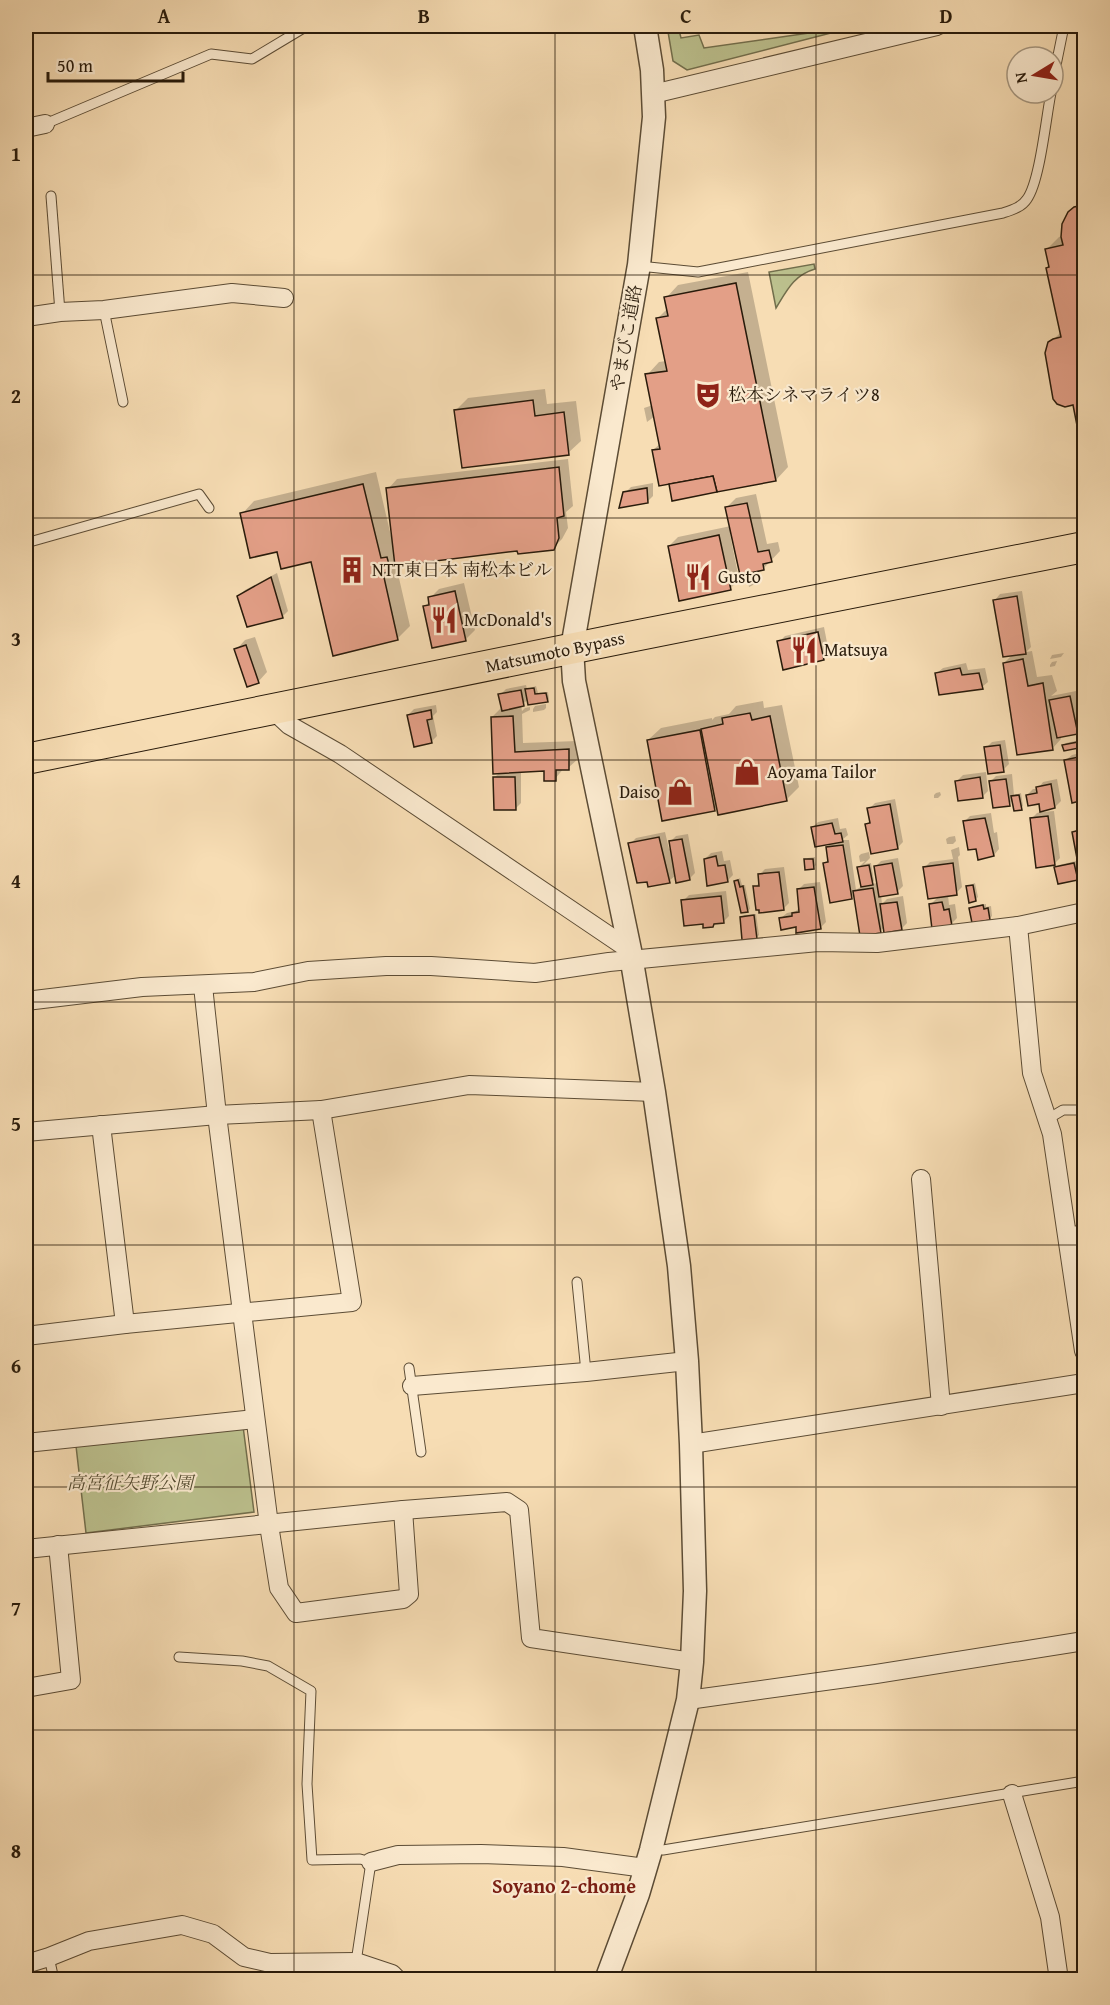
<svg xmlns="http://www.w3.org/2000/svg" width="1110" height="2005" font-family="'Gentium Book Plus','Noto Serif JP',serif">
<style>
.green{fill:#bcc18e;stroke:#726e4c;stroke-width:1.5}
.shadow{fill:#0003}
.building{fill:#e39f87;stroke:#291b0b;stroke-width:1.5}
.lines{fill:none;stroke-linecap:round;stroke-linejoin:round}
.service-casing{stroke:#5c4c35;stroke-width:11}
.minor-casing{stroke:#5c4c35;stroke-width:20}
.tertiary-casing{stroke:#5c4c35;stroke-width:25}
.trunk-casing{stroke:#291b0b;stroke-width:32}
.service{stroke:#fae9ce;stroke-width:9}
.minor{stroke:#fae9ce;stroke-width:18}
.tertiary{stroke:#fae9ce;stroke-width:22}
.trunk{stroke:#f7ddb4;stroke-width:30}
.grid{fill:none;stroke:#291b0b;stroke-width:1.5;stroke-opacity:0.55}
.labels{text-anchor:middle;stroke-width:4.5;stroke-linejoin:round;paint-order:stroke}
.street-label{font-size:18px;fill:#291b0b;stroke:#fae9ce}
.poi-label{font-size:18px;fill:#291b0b;stroke:#fae9ce;text-anchor:start}
.park-label{font-size:18px;font-style:italic;fill:#554d32;stroke:#fae9ce}
.neighbourhood-label{font-size:20px;font-weight:bold;fill:#7a1f14;stroke:#fae9ce}
.neatline{fill:none;stroke:#291b0b;stroke-width:2}
.grid-label{font-size:20px;text-anchor:middle;font-weight:bold;fill:#291b0b}
</style>
<rect width="100%" height="100%" fill="#f7ddb4"/>
<filter id="stains"><feTurbulence type="fractalNoise" baseFrequency=".00333" numOctaves="4"/><feColorMatrix values="0 0 0 0 .2 0 0 0 0 .09 0 0 0 0 .02 0 0 0 .5 -.17"/></filter>
<radialGradient id="worn" r=".72"><stop offset=".6" stop-color="#630" stop-opacity="0"/><stop offset="1" stop-color="#630" stop-opacity=".3"/></radialGradient>
<g class="green">
<path d="M667,26H678L681,38L699,35L704,48L858,26L687,70L673,61Z"/>
<path d="M814,264L815,269C794,275 787,290 776,308L769,272Z"/>
<path d="M243,1426L254,1512L86,1533L76,1446Z"/>
</g>
<g class="shadow">
<path d="M1084,198V454L1074,404L1050,343L1061,332L1047,268L1051,265L1047,249L1059,237L1063,236L1069,213Z"/>
<path d="M748,272L788,467L776,480L670,483L653,450L661,443L655,416L647,422L644,408L653,405L647,375L659,362L666,361L657,319L668,308L666,298L678,285Z"/>
<path d="M545,389L547,404L576,401L581,441L568,453L455,411L468,398Z"/>
<path d="M568,459L573,506L566,512L568,528L562,539L553,548L518,549L396,565L410,626L398,638L312,560L278,550L242,514L254,501L376,472L391,536H393L388,489L397,479Z"/>
<path d="M653,483V496L647,502L625,493L631,487Z"/>
<path d="M756,494L767,544L778,542L780,551L763,569L733,533L730,534L739,579L730,589L669,546L678,537L731,526L727,507L736,498Z"/>
<path d="M277,573L288,611L282,617L239,596L245,590Z"/>
<path d="M757,576L759,582L749,587L748,581Z"/>
<path d="M464,583L475,630L466,639L425,606L430,601V598L439,589Z"/>
<path d="M1022,591L1031,647L1026,652L1032,651L1037,677L1052,675L1057,691L1051,696L1076,691L1083,727L1077,732L1061,736V739L1052,749L1004,663L1013,654L995,600L1000,594Z"/>
<path d="M824,627L829,653L824,659L779,642L785,636Z"/>
<path d="M255,637L267,672L258,682L236,650L245,640Z"/>
<path d="M1064,653L1061,657L1050,659L1052,655Z"/>
<path d="M1057,661L1055,666L1050,667V665L1052,662Z"/>
<path d="M966,663L968,670L985,668L988,682L982,687L937,673L943,668Z"/>
<path d="M526,685L527,689L536,686L538,693L548,692L549,699L547,701L529,699L521,705L522,711L525,708L530,707V710L522,714L523,743L577,741L578,759L568,768H564L555,779L545,770L521,771V803L515,809L494,778L500,772L492,717L502,707L500,695L506,689Z"/>
<path d="M763,701L764,708L782,705L799,787L787,799L720,813L718,806L714,810L648,740L661,728L712,718V720L715,717L729,714L736,706Z"/>
<path d="M546,704V708L544,710L533,712V709L535,706Z"/>
<path d="M436,705L437,712L433,716L437,736L431,742L408,715L414,709Z"/>
<path d="M1005,740L1009,764L1003,770L986,748L992,742Z"/>
<path d="M1080,740L1081,744L1078,747L1064,745L1066,743Z"/>
<path d="M1084,752V798L1074,801L1066,760L1072,755Z"/>
<path d="M986,772L988,791L983,796L957,781L963,775Z"/>
<path d="M1012,774L1014,795L1021,793L1023,806L1021,808L1013,800L1009,804L990,782L996,776Z"/>
<path d="M1057,779L1061,801L1055,807L1041,810L1042,812L1054,811L1060,858L1054,864L1031,819L1037,813L1041,812L1040,803L1027,795L1033,789H1038L1043,782Z"/>
<path d="M940,792L941,795L938,798H934V795L936,793Z"/>
<path d="M895,799L903,842L897,848L867,824L871,820L869,809L875,803Z"/>
<path d="M991,813L994,833L997,832L999,849L994,855L978,847L964,822L970,816Z"/>
<path d="M838,818L840,829L846,828L848,835L842,840H849L856,890L862,886L858,868L865,861L860,862L859,856L861,854L869,852L870,858L864,864L871,863L874,881L871,884L878,883L875,867L881,861L898,858L903,886L897,892L881,895L882,904L887,899L903,896L907,923L901,929L885,927L880,931L855,894L851,898L825,863L829,859L827,847L832,842L812,828L818,822Z"/>
<path d="M1080,826H1084V866L1080,867L1074,832Z"/>
<path d="M665,832L669,849L671,848L670,842L676,836L688,834L695,873L689,879L676,875L669,881L630,844L636,838Z"/>
<path d="M955,836L956,841L953,844H947L946,839L949,837Z"/>
<path d="M959,847L960,855L958,857L962,887L956,893L948,895L949,905L955,904L957,918L951,924L930,905L939,896L924,868L930,862L953,859L951,850Z"/>
<path d="M722,851L724,861L730,860L733,875L727,881L705,859L711,853Z"/>
<path d="M815,857L816,865L813,868L806,860L808,858Z"/>
<path d="M1076,861L1079,876L1077,878L1056,868L1059,865Z"/>
<path d="M784,867L789,903L783,909L755,887L760,882L759,875L765,869Z"/>
<path d="M740,878L742,885H745L750,909L747,911L735,881Z"/>
<path d="M820,882L826,922L820,928L797,926L781,918L787,913L796,911L799,908L798,890L804,884Z"/>
<path d="M975,883L978,897L975,900L967,886Z"/>
<path d="M726,891L729,916L723,922L716,923L712,926L704,923L683,901L689,895Z"/>
<path d="M986,904V907L991,906L992,916L990,918L973,921L970,908L973,906Z"/>
<path d="M756,914L759,935L756,938L741,918L744,915Z"/>
</g>
<g class="building">
<path d="M1084,205V218L1079,222L1077,227L1080,237L1084,240V461L1073,405L1065,407L1057,404L1053,399L1045,353L1048,342L1053,339L1061,337L1046,268L1049,267L1045,249L1063,245L1061,237L1062,224L1068,212L1074,207Z"/>
<path d="M736,283L776,481L717,492L713,476L659,486L652,450L660,449L645,374L667,371L656,318L668,316L664,297Z"/>
<path d="M533,400L535,416L564,412L569,455L462,468L454,410Z"/>
<path d="M559,467L564,516L557,518L559,538L554,550L518,554L517,551L395,566L386,488Z"/>
<path d="M713,476L717,492L672,501L669,484Z"/>
<path d="M363,484L381,558L387,557L391,572L383,573L398,640L333,656L311,562L281,569L277,552L250,558L240,513Z"/>
<path d="M647,488L648,503L619,508L623,492Z"/>
<path d="M747,503L758,552L769,550L772,562L763,564L764,570L740,575L725,507Z"/>
<path d="M719,535L731,590L679,601L668,546Z"/>
<path d="M271,577L283,618L247,627L237,596Z"/>
<path d="M455,591L466,641L432,648L423,606L429,605L428,597Z"/>
<path d="M1017,596L1026,654L1003,657L993,600Z"/>
<path d="M818,632L824,660L783,670L777,641Z"/>
<path d="M246,645L259,683L247,687L234,649Z"/>
<path d="M1023,659L1028,686L1043,683L1053,750L1017,755L1003,663Z"/>
<path d="M960,668L962,675L979,673L983,689L939,695L935,673Z"/>
<path d="M534,688L535,694L546,693L548,702L528,705L525,689Z"/>
<path d="M521,690L524,706L502,711L498,694Z"/>
<path d="M1070,696L1078,734L1057,738L1049,700Z"/>
<path d="M431,710L432,719L427,720L432,743L414,747L407,715Z"/>
<path d="M750,713L752,720L770,716L787,801L718,815L701,729L723,724L722,718Z"/>
<path d="M513,716L515,752L569,749V770H556V781H544V771L493,774L491,717Z"/>
<path d="M700,730L715,811L662,821L647,740Z"/>
<path d="M1078,742L1079,748L1064,751L1062,745Z"/>
<path d="M1000,745L1004,772L988,774L984,747Z"/>
<path d="M1084,756V800L1072,803L1064,760Z"/>
<path d="M493,777H515L516,810H494Z"/>
<path d="M980,777L983,798L958,801L955,781Z"/>
<path d="M1006,779L1010,806L993,808L989,781Z"/>
<path d="M1051,784L1055,808L1040,812L1039,804L1028,806L1026,795L1037,793L1036,787Z"/>
<path d="M1019,795L1022,810L1014,811L1011,796Z"/>
<path d="M890,804L898,849L871,854L865,824L870,823L867,808Z"/>
<path d="M1048,816L1055,865L1036,868L1030,818Z"/>
<path d="M985,818L994,856L978,860L976,849L968,850L963,821Z"/>
<path d="M832,823L835,834L841,833L843,842L815,847L811,827Z"/>
<path d="M1084,829V868L1079,869L1072,832Z"/>
<path d="M659,837L670,883L648,887L647,882L637,883L628,843Z"/>
<path d="M682,839L690,880L676,883L669,841Z"/>
<path d="M843,845L852,899L830,903L823,863L828,862L826,847Z"/>
<path d="M716,856L718,866L725,865L728,882L707,886L704,859Z"/>
<path d="M804,859H813L814,869L805,870Z"/>
<path d="M892,863L898,894L879,897L874,866Z"/>
<path d="M953,863L957,895L928,899L923,867Z"/>
<path d="M1074,863L1078,880L1058,884L1054,867Z"/>
<path d="M869,865L873,885L861,887L857,867Z"/>
<path d="M779,872L784,910L759,913V910H756L753,886H759L758,874Z"/>
<path d="M738,880L740,887L743,886L748,912L741,913L734,881Z"/>
<path d="M973,885L976,901L969,903L966,886Z"/>
<path d="M814,887L821,929L796,933V927L781,930L779,918L792,916V913L799,912L797,889Z"/>
<path d="M873,888L881,933L860,936L853,891Z"/>
<path d="M721,896L724,923L714,924L713,927L703,928V924L684,926L681,900Z"/>
<path d="M897,902L902,930L884,933L880,904Z"/>
<path d="M942,902L944,910L949,909L952,926L932,929L929,904Z"/>
<path d="M983,905L984,909L988,908L990,920L972,923L969,908Z"/>
<path d="M754,915L757,939L742,940L740,917Z"/>
</g>
<g class="lines">
<defs>
<g id="service">
<path d="M1053,80L1064,26"/>
<path d="M45,124L211,54L252,59L307,26"/>
<path d="M51,196L60,312"/>
<path d="M639,266L698,272L1003,213C1012,210 1022,207 1027,199C1040,181 1046,117 1051,93"/>
<path d="M104,310L123,402"/>
<path d="M26,543L199,494L209,508"/>
<path d="M1046,1120L1063,1110H1084"/>
<path d="M1067,1232L1084,1230"/>
<path d="M577,1282L586,1372"/>
<path d="M409,1368L421,1452"/>
<path d="M179,1657L242,1661L268,1666L311,1691L307,1784L312,1860L360,1859L371,1862L356,1962"/>
<path d="M663,1850L1084,1781"/>
<path d="M49,1957L54,1980"/>
</g>
<g id="minor">
<path d="M653,94L937,26"/>
<path d="M26,128L45,124"/>
<path d="M26,317L60,312L104,310L232,293L284,298"/>
<path d="M273,710L289,725L340,754L630,950"/>
<path d="M1018,926L1032,1073L1052,1134L1084,1351"/>
<path d="M203,986L217,1115L269,1525L279,1588L296,1613L403,1599L409,1594L403,1510"/>
<path d="M26,1001L142,987L254,982L308,971L386,966H431L535,973L609,962L818,942L877,943L1018,926L1084,912"/>
<path d="M101,1125L125,1324"/>
<path d="M26,1132L217,1115L321,1110L469,1085L654,1092"/>
<path d="M921,1179L941,1406"/>
<path d="M26,1336L125,1324L352,1302L321,1110"/>
<path d="M412,1386L586,1372L687,1361"/>
<path d="M26,1443L255,1419"/>
<path d="M691,1444L1084,1383"/>
<path d="M26,1549L403,1510L507,1502L519,1510L531,1638L692,1662"/>
<path d="M26,1688L71,1680L58,1545"/>
<path d="M688,1700L876,1674L1084,1641"/>
<path d="M1012,1794L1050,1917L1059,1980"/>
<path d="M371,1862L398,1855L481,1854L563,1857L645,1868"/>
<path d="M26,1964L49,1957L89,1941L182,1925L213,1934L244,1957L270,1963L356,1962L392,1974L398,1980"/>
</g>
<path id="tertiary" d="M606,1980L638,1894L651,1850L688,1700L692,1662L695,1591L691,1444L687,1361L679,1266L654,1092L630,950L574,681L572,648L639,265L654,117L652,70L645,26"/>
<path id="trunk" d="M26,759L619,639L1084,547"/>
</defs>
<use href="#service" class="service-casing"/>
<use href="#minor" class="minor-casing"/>
<use href="#tertiary" class="tertiary-casing"/>
<use href="#trunk" class="trunk-casing"/>
<use href="#service" class="service"/>
<use href="#minor" class="minor"/>
<use href="#tertiary" class="tertiary"/>
<use href="#trunk" class="trunk"/>
</g>
<path class="grid" d="M294,26V1980M555,26V1980M816,26V1980M26,275H1084M26,518H1084M26,760H1084M26,1002H1084M26,1245H1084M26,1487H1084M26,1730H1084"/>
<defs>
<symbol id="theatre-bare" viewBox="-9 -9 18 18"><path d="M-5-5.5Q0-4 5-5.5V0Q5 5 0 6Q-5 5-5 0ZM-3.3-2.5H-1v1.5H-3.3ZM1-2.5H3.3v1.5H1ZM-2.8 1Q0 5.5 2.8 1Z" fill="#8f2418" stroke="#fae9ce" stroke-width="2.5" paint-order="stroke"/></symbol>
<symbol id="building-bare" viewBox="-9 -9 18 18"><path d="M-4-6H4V6H1V3H-1V6H-4ZM-2.5-4.3h1.7v1.8h-1.7ZM.8-4.3h1.7v1.8H.8ZM-2.5-1h1.7V.8h-1.7ZM.8-1h1.7V.8H.8Z" fill="#8f2418" stroke="#fae9ce" stroke-width="2.5" paint-order="stroke"/></symbol>
<symbol id="restaurant-bare" viewBox="-9 -9 18 18"><path d="M-5-6h1v4h1v-4h1v4h1v-4h1v5L-1.5 .5V6h-2V.5L-5-1ZM5-6V6H3V1.5H1.5Q1.5-4 5-6Z" fill="#8f2418" stroke="#fae9ce" stroke-width="2.5" paint-order="stroke"/></symbol>
<symbol id="shop-bare" viewBox="-9 -9 18 18"><path d="M-5-2.5h2.3a2.7 3.5 0 0 1 5.4 0H5L5.5 6h-11ZM-1.5-2.5h3a1.5 2.3 0 0 0-3 0Z" fill="#8f2418" stroke="#fae9ce" stroke-width="2.5" paint-order="stroke"/></symbol>
</defs>
<g fill-rule="evenodd">
<use href="#theatre-bare" x="689" y="376" width="38" height="38"/>
<use href="#building-bare" x="333" y="551" width="38" height="38"/>
<use href="#restaurant-bare" x="679" y="558" width="38" height="38"/>
<use href="#restaurant-bare" x="425" y="601" width="38" height="38"/>
<use href="#restaurant-bare" x="785" y="631" width="38" height="38"/>
<use href="#shop-bare" x="728" y="753" width="38" height="38"/>
<use href="#shop-bare" x="661" y="773" width="38" height="38"/>
</g>
<g class="labels">
<g class="street-label">
<text transform="translate(626 338) rotate(-80)" y="6">やまびこ道路</text>
<text transform="translate(555 652) rotate(-12)" y="6">Matsumoto Bypass</text>
</g>
<g class="poi-label">
<text x="728" y="401">松本シネマライツ8</text>
<text x="372" y="576">NTT東日本 南松本ビル</text>
<text x="718" y="583">Gusto</text>
<text x="464" y="626">McDonald's</text>
<text x="824" y="656">Matsuya</text>
<text x="767" y="778">Aoyama Tailor</text>
<text x="660" y="798" text-anchor="end">Daiso</text>
</g>
<g class="park-label">
<text x="130" y="1489">高宮征矢野公園</text>
</g>
<g class="neighbourhood-label">
<text x="564" y="1893">Soyano 2-chome</text>
</g>
</g>
<rect width="1110" height="2005" fill="none" stroke="#f7ddb4" stroke-width="66"/>
<g transform="translate(1035 75) rotate(259)"><circle r="28" fill="#fae9ce" stroke="#a69780" stroke-width="1.5"/>
<path d="M0-4.5L10 22L0 15L-10 22Z" fill="#8f2418"/>
<text y="-9" font-size="16" font-weight="bold" text-anchor="middle" fill="#291b0b">N</text>
</g>
<path d="M48 72v9h135v-9" fill="none" stroke="#291b0b" stroke-width="3"/>
<text x="57" y="72" font-size="18" fill="#291b0b" stroke="#fae9ce" stroke-width="4.5" paint-order="stroke">50 m</text>
<rect x="33" y="33" width="1044" height="1939" class="neatline"/>
<g class="grid-label">
<text x="164" y="23">A</text>
<text x="424" y="23">B</text>
<text x="686" y="23">C</text>
<text x="946" y="23">D</text>
<text x="16" y="161">1</text>
<text x="16" y="403">2</text>
<text x="16" y="646">3</text>
<text x="16" y="888">4</text>
<text x="16" y="1131">5</text>
<text x="16" y="1373">6</text>
<text x="16" y="1615">7</text>
<text x="16" y="1858">8</text>
</g>
<rect width="100%" height="100%" filter="url(#stains)"/>
<rect width="100%" height="100%" fill="url(#worn)"/>
</svg>
